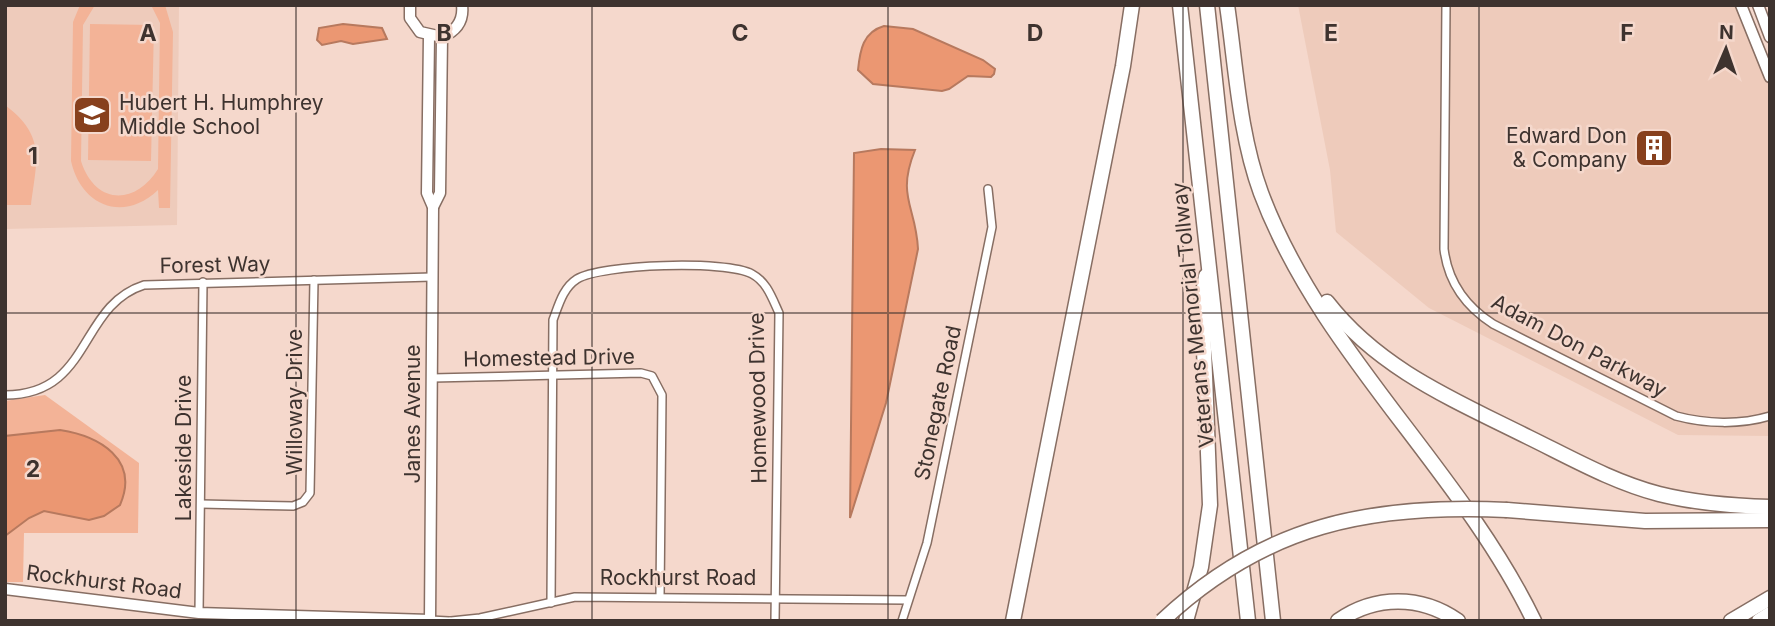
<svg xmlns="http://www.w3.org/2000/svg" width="1775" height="626" font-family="Inter,sans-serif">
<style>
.built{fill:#eecbbb}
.green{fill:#f3b397}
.water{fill:#eb9772;stroke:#b7795e;stroke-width:2}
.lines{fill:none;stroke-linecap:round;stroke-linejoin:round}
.street-casing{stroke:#876e63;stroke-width:10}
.secondary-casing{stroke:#876e63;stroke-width:13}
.highway-casing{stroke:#876e63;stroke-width:17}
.street{stroke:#fff;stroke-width:7}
.secondary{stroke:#fff;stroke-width:10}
.highway{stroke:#fff;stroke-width:14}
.highway-bridge-casing{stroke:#876e63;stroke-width:17;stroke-linecap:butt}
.highway-bridge{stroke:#fff;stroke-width:14}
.grid{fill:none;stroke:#3e332f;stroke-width:2;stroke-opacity:0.55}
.labels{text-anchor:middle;stroke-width:5;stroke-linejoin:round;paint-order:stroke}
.poi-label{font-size:21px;fill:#3e332f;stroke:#f5d8cc;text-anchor:start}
.street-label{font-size:21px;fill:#3e332f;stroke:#f5d8cc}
.grid-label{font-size:23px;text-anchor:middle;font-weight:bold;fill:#3e332f;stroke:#f5d8cc;stroke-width:5;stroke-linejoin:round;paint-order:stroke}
</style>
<rect width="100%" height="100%" fill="#f5d8cc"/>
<g class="built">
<path d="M5,5H179L177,225L5,229Z"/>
<path d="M1298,5H1736L1770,87V436L1678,435L1429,308L1336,232L1330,170Z"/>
</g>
<g class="green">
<path d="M80,5H95L83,25L81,161C95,205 135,206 158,169L160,23L151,5H165L173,32L170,208H159L158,190C123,223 81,206 71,161L73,22Z"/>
<path d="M90,24L154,25L151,161L88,160Z"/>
<path d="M5,105C46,136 37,159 31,205H5Z"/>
<path d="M45,395L139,463L138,533H24L23,582H5V401Z"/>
</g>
<g class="water">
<path d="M343,24L382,28L387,39L353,44L341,41L322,45L317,40L319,28Z"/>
<path d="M884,26L913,29L983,60L995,69L994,74L991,77L968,76L949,89L942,91L873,84L858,70C860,50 863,32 884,26Z"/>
<path d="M881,149L915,150C896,197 916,206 918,249L886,403L850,518L854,153Z"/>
<path d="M60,430C99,436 140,459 120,505L104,516L89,520L44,511L29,518L5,536V436Z"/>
</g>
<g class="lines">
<defs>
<g id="street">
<path d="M1446,5L1444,249C1448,282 1465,306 1493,324L1676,416C1706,424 1740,425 1770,416"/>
<path d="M432,378L641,373L652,376L662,395L660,597"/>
<path d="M5,395C92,395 78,306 144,285L432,277"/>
<path d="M201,504L293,506L303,502L310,493L314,280"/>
<path d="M551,603L553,320C559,304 563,288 577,279C601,264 727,260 752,274C767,282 772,298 779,313L775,621"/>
<path d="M199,613L203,282"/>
<path d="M430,620L449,621"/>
<path d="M451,621L480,618L575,597L907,600"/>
<path d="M902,621L927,543L992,227L988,189"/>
</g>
<g id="secondary">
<path d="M410,5V18L420,32L442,37C456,31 464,21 462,5"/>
<path d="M1741,5L1770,77"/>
<path d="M1758,5L1770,37"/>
<path d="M429,36L427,193L433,207L430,621"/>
<path d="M433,207L440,193L442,37"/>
<path d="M5,589L199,613L430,620"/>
</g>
<g id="highway">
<path d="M1180,5L1248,621"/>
<path d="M1207,5L1273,621"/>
<path d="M1227,5C1236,67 1239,133 1261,193C1321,353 1460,468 1534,621"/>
<path d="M1327,302C1379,369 1454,400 1528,437C1571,458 1613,482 1659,494C1695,503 1733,506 1770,507"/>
<path d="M1507,510L1645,521L1770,520"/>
<path d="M1013,621L1123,66L1132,5"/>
<path d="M1186,621L1201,567L1210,505L1202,298L1206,276"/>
<path d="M1338,621C1375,595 1421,595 1458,621"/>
<path d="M1731,621L1770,598"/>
<path d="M1759,621L1770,614"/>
</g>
</defs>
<use href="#street" class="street-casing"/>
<use href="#secondary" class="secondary-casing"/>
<use href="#highway" class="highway-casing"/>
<use href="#street" class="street"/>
<use href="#secondary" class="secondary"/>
<use href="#highway" class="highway"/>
<defs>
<path id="highway-bridge" d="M1162,621C1265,524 1371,504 1507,510"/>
</defs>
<use href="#highway-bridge" class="highway-bridge-casing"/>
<use href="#highway-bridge" class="highway-bridge"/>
</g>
<path class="grid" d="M296,5V621M592,5V621M888,5V621M1183,5V621M1479,5V621M5,313H1770"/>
<defs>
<symbol id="school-square" viewBox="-11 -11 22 22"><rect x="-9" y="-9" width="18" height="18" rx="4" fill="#87401d" stroke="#f5d8cc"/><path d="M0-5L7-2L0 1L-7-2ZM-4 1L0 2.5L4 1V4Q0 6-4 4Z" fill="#fff"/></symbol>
<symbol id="building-square" viewBox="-11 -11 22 22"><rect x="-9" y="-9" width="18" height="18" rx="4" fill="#87401d" stroke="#f5d8cc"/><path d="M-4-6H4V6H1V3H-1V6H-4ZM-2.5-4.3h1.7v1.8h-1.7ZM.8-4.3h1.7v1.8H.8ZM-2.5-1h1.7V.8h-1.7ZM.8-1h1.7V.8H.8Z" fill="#fff"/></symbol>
</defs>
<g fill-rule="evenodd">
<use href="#school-square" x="70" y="93" width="44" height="44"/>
<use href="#building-square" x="1632" y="126" width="44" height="44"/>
</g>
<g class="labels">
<g class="poi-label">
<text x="119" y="110">Hubert H. Humphrey<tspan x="119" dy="24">Middle School</tspan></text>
<text x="1627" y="143" text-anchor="end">Edward Don<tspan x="1627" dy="24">&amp; Company</tspan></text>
</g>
<g class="street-label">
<text transform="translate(215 265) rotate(-1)" y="7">Forest Way</text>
<text transform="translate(1193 315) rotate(-96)" y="7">Veterans Memorial Tollway</text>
<text transform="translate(1579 346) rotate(28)" y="7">Adam Don Parkway</text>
<text transform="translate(549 358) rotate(-1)" y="7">Homestead Drive</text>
<text transform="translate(758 398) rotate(-91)" y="7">Homewood Drive</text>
<text transform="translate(295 402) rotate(-90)" y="7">Willoway Drive</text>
<text transform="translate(938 403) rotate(-78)" y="7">Stonegate Road</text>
<text transform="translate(413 414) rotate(-90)" y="7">Janes Avenue</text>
<text transform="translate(184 448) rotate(-90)" y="7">Lakeside Drive</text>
<text x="678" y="585">Rockhurst Road</text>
<text transform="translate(104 582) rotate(7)" y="7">Rockhurst Road</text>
</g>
</g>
<g class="grid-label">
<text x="148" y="41">A</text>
<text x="444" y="41">B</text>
<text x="740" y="41">C</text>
<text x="1035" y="41">D</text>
<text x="1331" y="41">E</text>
<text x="1627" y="41">F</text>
<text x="33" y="164">1</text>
<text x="33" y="477">2</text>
</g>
<rect width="1775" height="626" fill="none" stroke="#3e332f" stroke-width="14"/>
<g transform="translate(1726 49) rotate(2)" stroke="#f5d8cc" stroke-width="5" paint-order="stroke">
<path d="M0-5L12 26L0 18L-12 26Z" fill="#3e332f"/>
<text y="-10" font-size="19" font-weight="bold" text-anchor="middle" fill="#3e332f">N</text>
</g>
</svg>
